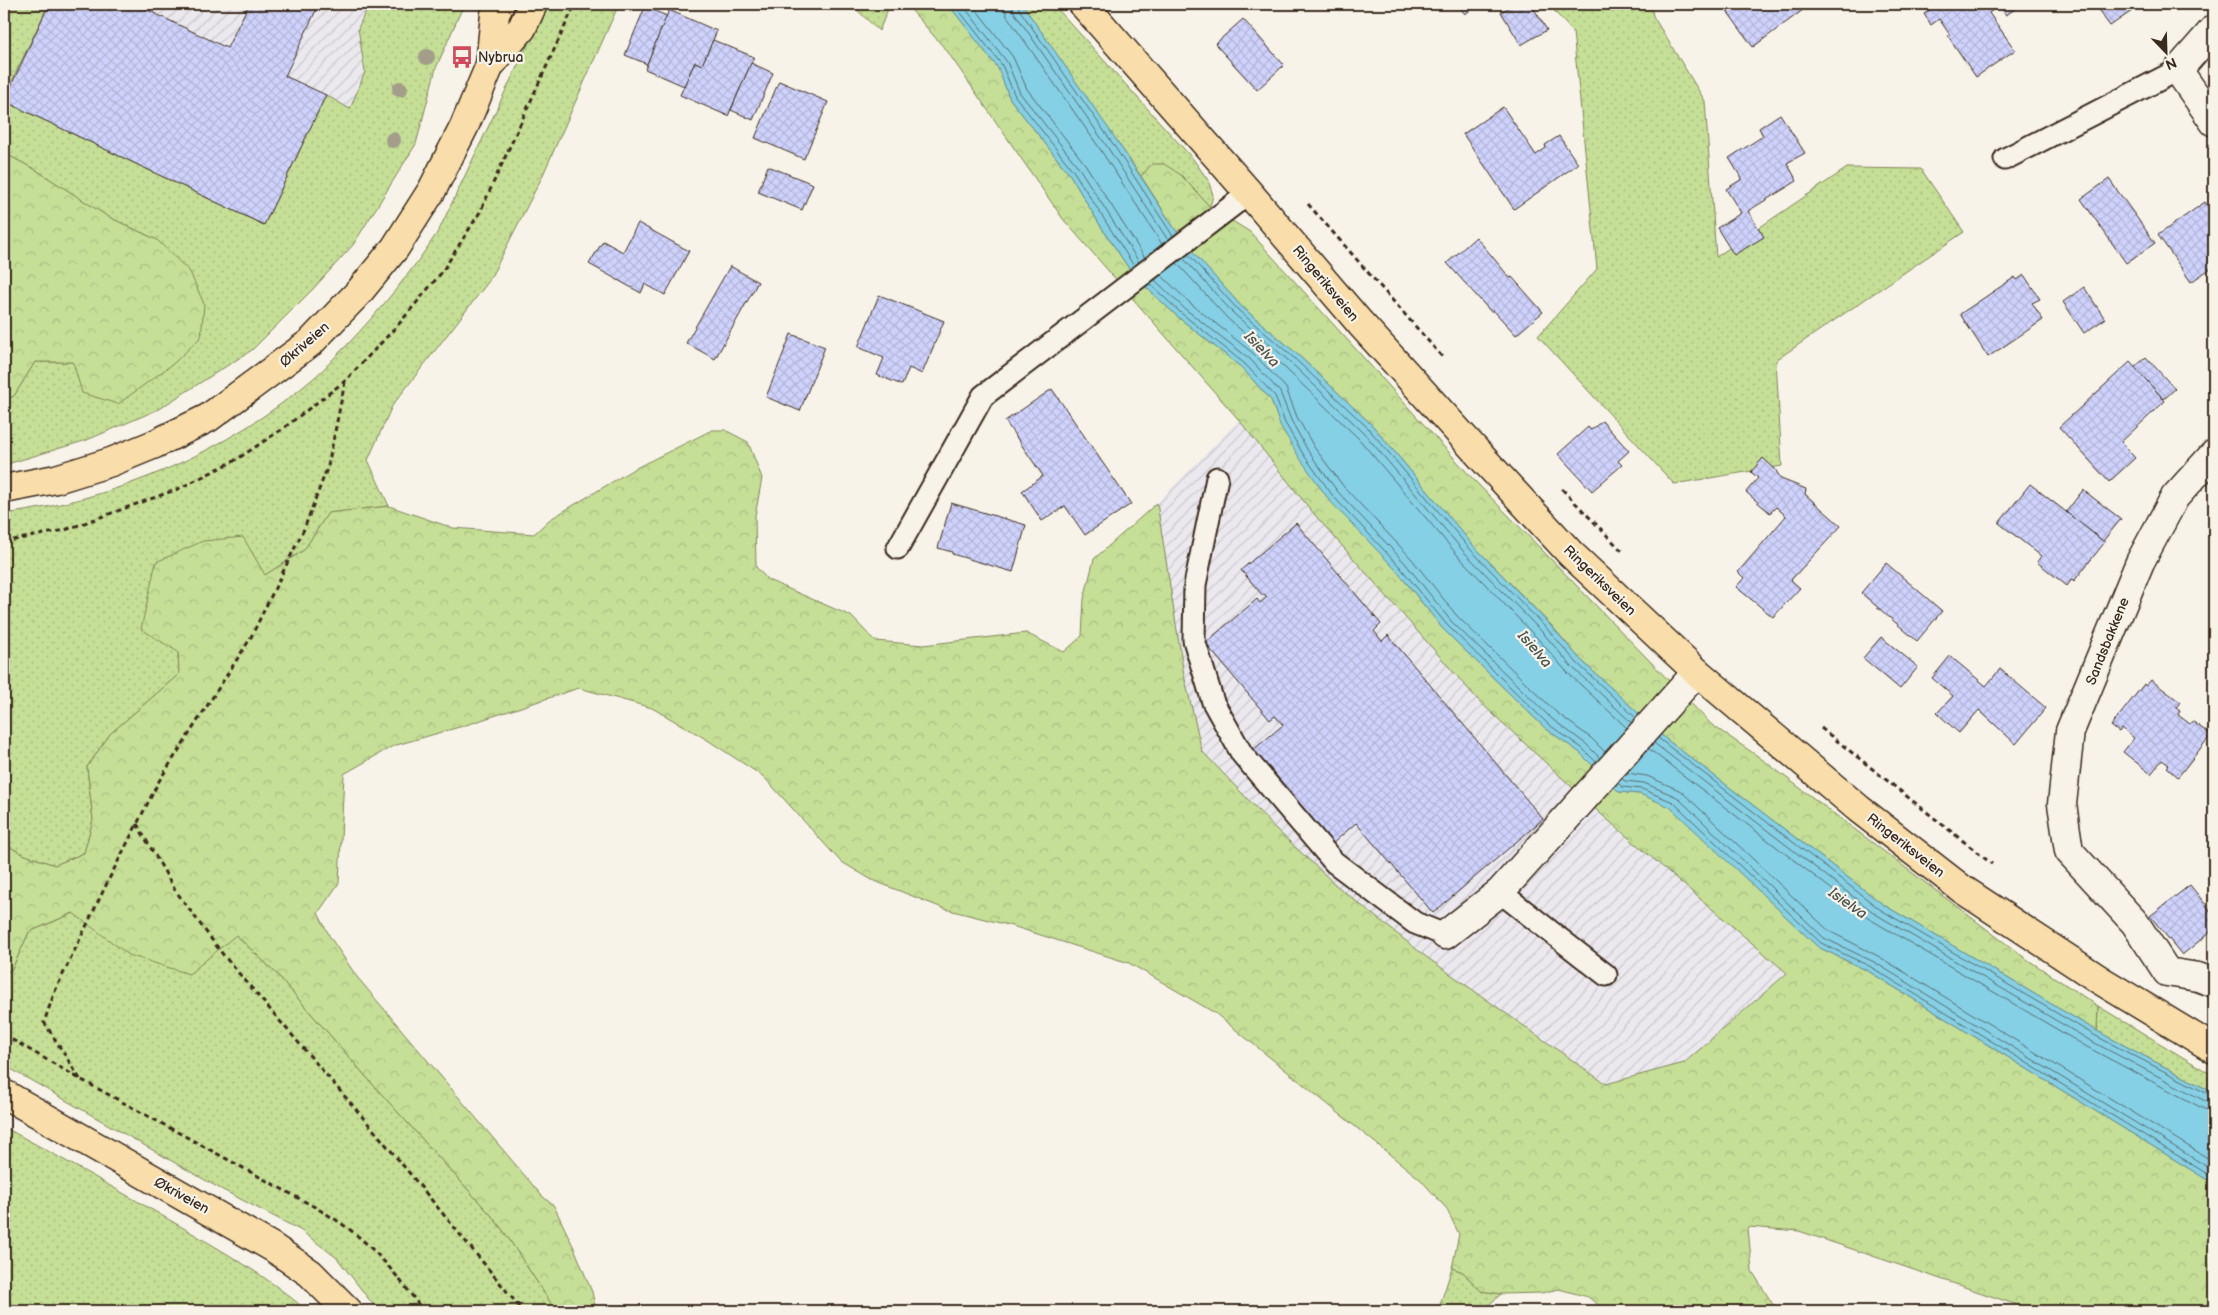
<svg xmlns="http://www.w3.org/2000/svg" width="2218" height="1315" font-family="'Balsamiq Sans',sans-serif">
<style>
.industrial{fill:url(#industrial-furrows)}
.green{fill:url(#green-dots);stroke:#80845a}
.forest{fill:url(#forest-crowns);stroke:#80845a}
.water{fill:#85d0e5;stroke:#678e95}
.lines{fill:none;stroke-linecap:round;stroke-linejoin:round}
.shore{stroke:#596c6e;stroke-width:1}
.building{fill:url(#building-cross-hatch);stroke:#3b2a1e}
.service-casing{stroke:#3b2a1e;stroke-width:25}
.minor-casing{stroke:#3b2a1e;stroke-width:31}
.primary-casing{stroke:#3b2a1e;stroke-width:31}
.path{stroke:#3b2a1e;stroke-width:3;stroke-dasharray:5 4;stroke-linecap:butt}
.service{stroke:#f7f3e8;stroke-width:21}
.minor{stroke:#f7f3e8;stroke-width:28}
.primary{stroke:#f9deab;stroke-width:28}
.tree{fill:#a39d89}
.labels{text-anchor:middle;stroke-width:4.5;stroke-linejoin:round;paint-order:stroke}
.poi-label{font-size:14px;fill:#3b2a1e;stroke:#f7f3e8;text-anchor:start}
.street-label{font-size:14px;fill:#3b2a1e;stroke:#f7f3e8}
.water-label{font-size:15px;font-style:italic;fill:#4e5450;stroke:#f7f3e8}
</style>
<defs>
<pattern id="industrial-furrows" width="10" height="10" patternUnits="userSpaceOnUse" patternTransform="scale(1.25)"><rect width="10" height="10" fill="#ebe9ee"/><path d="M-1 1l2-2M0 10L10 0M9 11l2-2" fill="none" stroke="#cac8cc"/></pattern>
<pattern id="green-dots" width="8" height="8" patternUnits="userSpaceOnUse" patternTransform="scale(1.25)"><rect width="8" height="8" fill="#c5df96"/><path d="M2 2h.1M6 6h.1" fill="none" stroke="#aac081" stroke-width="1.8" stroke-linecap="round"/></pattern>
<pattern id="forest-crowns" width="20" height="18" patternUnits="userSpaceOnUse" patternTransform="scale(1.25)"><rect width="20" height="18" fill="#c5df96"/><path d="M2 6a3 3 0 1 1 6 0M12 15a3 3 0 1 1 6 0" fill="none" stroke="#aac081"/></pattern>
<pattern id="building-cross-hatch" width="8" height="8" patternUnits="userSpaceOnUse" patternTransform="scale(1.25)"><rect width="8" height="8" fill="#cfd3fc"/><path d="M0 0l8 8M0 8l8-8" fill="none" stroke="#b3b5d8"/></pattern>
</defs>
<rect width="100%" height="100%" fill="#f7f3e8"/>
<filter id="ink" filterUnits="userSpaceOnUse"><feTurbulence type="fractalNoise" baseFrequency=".02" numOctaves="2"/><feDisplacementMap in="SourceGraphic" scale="10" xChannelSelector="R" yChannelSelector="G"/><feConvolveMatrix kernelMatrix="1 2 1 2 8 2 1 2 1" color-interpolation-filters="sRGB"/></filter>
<g filter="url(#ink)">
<g class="industrial">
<path d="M49,4H369L358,28L365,72L350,110L326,96L264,225L4,101Z"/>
<path d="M1239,420L1314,514L1602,815L1787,973L1684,1063L1606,1084L1425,956L1337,886L1275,828L1202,751L1184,675L1157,503Z"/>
</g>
<g class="green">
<path d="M4,4H49L4,97Z"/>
<path d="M369,4H464L436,68L416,144L353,245L312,290L252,350L157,410L87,440L4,465V400L14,396L35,362H73L157,240L107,216L36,170L4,153V101L264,225L326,95L350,109L365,72L358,28Z"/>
<path d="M547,4H619L542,177L489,281L392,406L368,460L389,506L328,513L304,550L265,575L178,652L179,674L110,734L87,767L93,820L84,853L55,865L25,855L4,844V514C116,500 229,451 315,377C326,368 336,355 347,345C381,309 412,272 439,230Z"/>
<path d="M851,4H890L879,31Z"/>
<path d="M1022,4H1053L1193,159L1208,180L1213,195L1210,207L1181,175L1152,165L1141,176Z"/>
<path d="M1548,4H1651L1653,16L1705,101L1716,257L1847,168L1921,169L1964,232L1776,360L1782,466L1674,484L1538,336L1597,269L1573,32Z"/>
<path d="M74,913L93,926L236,935L275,972L376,1088L491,1215L505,1233L556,1311H378L337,1258L300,1230L219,1188L4,1065V974L12,969L29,932Z"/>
<path d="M2098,1006L2214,1076V1093L2097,1031Z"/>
<path d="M4,1127C63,1159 122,1192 180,1226C224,1252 269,1277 307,1311H4Z"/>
<path d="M1452,1268L1463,1272L1481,1291L1501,1294L1482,1311H1438Z"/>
</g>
<g class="forest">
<path d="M906,4H948L998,68L1010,99L1070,175L1100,225L1134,276L1178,317L1242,368L1271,400L1280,425L1443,629L1545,728L1579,752L1619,792L1640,794L1670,806L1818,947L1868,971L2214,1184V1311H2035L1799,1231L1748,1227L1752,1271L1777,1311H1606L1588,1297L1559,1289L1541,1293L1501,1294L1481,1291L1463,1272L1452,1268L1459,1234L1446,1208L1420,1179L1215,1013L1129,963L1012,926L945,909L872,880L840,861L764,777L706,739L652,708L579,688L463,726L393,746L344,774L339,883L318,913L330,937L357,977L542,1196L554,1206L575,1250L592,1292L596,1311H556L505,1233L491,1215L376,1088L275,972L236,935L189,974L129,955L73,913L29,932L12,969L4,974V844L25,855L55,865L84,853L93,820L87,767L110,734L179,674L178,652L141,629L156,562L203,541L243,537L265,575L304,550L328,513L389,506L453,528L534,534L549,520L632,470L712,430H725L748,442L762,478L755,516L756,567L768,580L851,616L875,641L923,645L1026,633L1064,652L1082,636L1084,599L1094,559L1157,503L1184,675L1202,751L1275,828L1337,886L1425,956L1606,1084L1684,1063L1787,973L1602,815L1479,701L1314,514L1239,420L1063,219L947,51Z"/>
<path d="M4,153L36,170L107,216L157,240L190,272L204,304L201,337L174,363L118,404L82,393L73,362H35L14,396L4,400Z"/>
<path d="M1152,164H1164L1181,175L1210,207L1250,232L1473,479L1712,725L1759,757L2025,958L2098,1006L2097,1031L1884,905L1666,739L1580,659L1552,626L1473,545L1372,425L1296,353L1241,306L1197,257L1175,229L1141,176Z"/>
</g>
<path class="water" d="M948,4H1022L1113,135L1175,229L1197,257L1241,306L1296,353L1372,425L1473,545L1552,627L1580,659L1666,739L1884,905L2097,1031L2214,1093V1184L1868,971L1818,947L1670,807L1640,794L1619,792L1579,752L1545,728L1443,629L1397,571L1329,500L1299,457L1280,425L1271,400L1242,368L1178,317L1134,276L1100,225L1070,175L1010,99L998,68Z"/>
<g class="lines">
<g class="shore">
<path d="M954,4L1002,65L1015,96L1074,172L1134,266"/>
<path d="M962,4L1007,62L1020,93L1079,168L1139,262"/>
<path d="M972,4L1013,57L1027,89L1085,164L1145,258"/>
<path d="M1004,4L1007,16L1098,146L1162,244"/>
<path d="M1012,4L1014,12L1104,142L1168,240"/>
<path d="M1018,4L1019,9L1109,138L1173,236"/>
<path d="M1188,254L1238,310L1293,357L1368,428L1470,549L1548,630L1577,663L1636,718"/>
<path d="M1183,258L1234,314L1289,361L1364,433L1465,553L1544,634L1572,667L1632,723"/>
<path d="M1177,263L1228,319L1284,367L1358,438L1460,558L1538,639L1567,672L1627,728"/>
<path d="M1161,275L1190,303L1254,354L1286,388L1297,417L1314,447L1344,487L1411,558L1457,616L1557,713L1591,738L1605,752"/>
<path d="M1155,280L1185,309L1250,359L1280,392L1291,420L1308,451L1338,492L1405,563L1451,621L1552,719L1586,744L1600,758"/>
<path d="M1150,284L1181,313L1245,364L1275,396L1285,423L1303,454L1333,496L1400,567L1447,625L1548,724L1582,748L1596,762"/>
<path d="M1658,738L1881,910L2094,1035L2214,1097"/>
<path d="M1654,743L1877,915L2091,1041L2207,1102L2214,1103"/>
<path d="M1649,749L1873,921L2087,1047L2204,1109L2214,1111"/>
<path d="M1627,773L1647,776L1681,791L1829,931L1878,956L2214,1162"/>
<path d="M1622,779L1625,781L1644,783L1677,797L1824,938L1874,962L2214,1171"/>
<path d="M1618,783L1622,787L1642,789L1673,802L1821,943L1871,967L2214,1178"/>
</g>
</g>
<g class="building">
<path d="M49,4H135L227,48L249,4H319L285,76L326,95L264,225L4,101Z"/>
<path d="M1457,4H1479L1465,14Z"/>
<path d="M1515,4H1531L1547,30L1521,45L1501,12Z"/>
<path d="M1722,4H1811L1753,47Z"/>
<path d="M1934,4H1998L1999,5L1989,13L2015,50L1976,77L1948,36L1950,35L1939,19L1931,25L1924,14L1932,8L1930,6Z"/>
<path d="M1998,4H2023L2006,15Z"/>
<path d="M2094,4H2142L2110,26Z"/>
<path d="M645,7L667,16L647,64L625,55Z"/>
<path d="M669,10L717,31L702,65L695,62L684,86L645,69Z"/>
<path d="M1243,19L1284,65L1257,90L1215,44Z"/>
<path d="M713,40L754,57L728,116L680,95L695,62L702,65Z"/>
<path d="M751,63L773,73L753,120L731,110Z"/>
<path d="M779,81L828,102L804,159L755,138Z"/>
<path d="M1503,107L1536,155L1546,148L1545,145L1559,136L1578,164L1514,209L1463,134Z"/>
<path d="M1780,114L1805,153L1787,163L1797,181L1748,211L1764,237L1734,255L1717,228L1741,213L1726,189L1742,179L1729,158L1763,136L1759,128Z"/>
<path d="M768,166L813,184L802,210L758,192Z"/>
<path d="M2109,179L2155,243L2126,263L2081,199Z"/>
<path d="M2205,202L2214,216V266L2191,282L2158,235Z"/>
<path d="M638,223L689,251L665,295L645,284L641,293L589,264L603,241L623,252Z"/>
<path d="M1476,237L1510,278L1512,277L1543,312L1516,335L1493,310L1491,312L1447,263Z"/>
<path d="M730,266L758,282L715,359L686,343Z"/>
<path d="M2024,275L2040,299L2032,303L2043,320L1988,357L1960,314L2015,277L2017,280Z"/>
<path d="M2084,287L2105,319L2084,333L2063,302Z"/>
<path d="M879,295L944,321L922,374L909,368L902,385L877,375L884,358L858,347Z"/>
<path d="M791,334L825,347L800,411L766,397Z"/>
<path d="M2146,357L2175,389L2164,399L2134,368Z"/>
<path d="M2130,362L2165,401L2121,442L2135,458L2109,482L2059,427Z"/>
<path d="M1052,389L1131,504L1085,535L1065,506L1042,521L1022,491L1043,476L1005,421Z"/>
<path d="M1602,421L1629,451L1618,461L1622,465L1592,491L1558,454L1588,427L1591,430Z"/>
<path d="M1763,458L1775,469L1781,479L1806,489L1805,494L1841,526L1791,580L1800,588L1773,617L1736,587L1744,578L1738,572L1786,516L1776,507L1770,513L1746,492L1758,478L1751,472Z"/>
<path d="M2030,484L2105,542L2074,581L2072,579L2067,586L2037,562L2041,556L1999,523Z"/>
<path d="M2083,490L2121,519L2103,541L2066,512Z"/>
<path d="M951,503L1026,525L1013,572L952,554V552L938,548Z"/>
<path d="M1296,523L1381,624L1374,631L1382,641L1388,635L1543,819L1433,913L1356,823L1332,844L1253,750L1283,725L1275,716L1270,720L1205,643L1257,599L1260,603L1267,597L1264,594L1263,596L1241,570Z"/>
<path d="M1886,563L1942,611L1917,641L1861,593Z"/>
<path d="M1881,637L1918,667L1900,689L1863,658Z"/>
<path d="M1950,656L1986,686L2000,669L2046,708L2016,744L1979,710L1959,733L1937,713L1953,696L1932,678Z"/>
<path d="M2151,680L2180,702L2176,708L2180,711L2178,715L2190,724L2192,721L2211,735L2178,777L2167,767L2169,765L2162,760L2151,774L2123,752L2134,738L2122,728L2119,732L2111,726L2144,684L2146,686Z"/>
<path d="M2190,885L2214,915V929L2182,955L2150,916Z"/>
</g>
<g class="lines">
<defs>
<g id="service">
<path d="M2005,159L2178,70"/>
<path d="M1217,478L1195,585L1194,640L1213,702L1242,754L1334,862L1415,923L1445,935"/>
<path d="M898,548L983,396L1249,193"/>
<path d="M1500,892L1606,975"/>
</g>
<g id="minor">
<path d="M2214,29L2178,70L2214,122"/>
<path d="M2214,454L2175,497L2140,562L2070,731L2062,804L2069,851L2135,923L2167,972L2198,977L2214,983"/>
<path d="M1445,935L1500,892L1697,672"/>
</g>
<g id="primary">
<path d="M1083,4L1249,193L1360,323L1486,462L1571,554L1697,672L1859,809L1962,889L2100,980L2214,1049"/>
<path d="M490,65L495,14L500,4"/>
<path d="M4,489L56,479L111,462L155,444L208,418L311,342L359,292L395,248L432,190L464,127L490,65L522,28L533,4"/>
<path d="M4,1094L272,1247L310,1273L348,1311"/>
</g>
</defs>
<use href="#service" class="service-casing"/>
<use href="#minor" class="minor-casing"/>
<use href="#primary" class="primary-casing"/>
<g class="path">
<path d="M1308,204L1444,359"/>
<path d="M1562,489L1624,553"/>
<path d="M4,542L65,530L178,489L234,461L281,430L345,381L398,325L442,272L480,212L575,4"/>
<path d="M1821,728L1992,864"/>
<path d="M137,824L175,890L224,956L378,1135L523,1311"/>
<path d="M4,1035L80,1079L313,1206C325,1213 337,1220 349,1229C378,1251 402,1281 423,1311"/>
<path d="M80,1079L44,1022L55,991L108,881L159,781L250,639L304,529L328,466L345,382"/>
</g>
<use href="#service" class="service"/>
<use href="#minor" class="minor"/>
<use href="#primary" class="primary"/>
</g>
<g class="tree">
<circle cx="427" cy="57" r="8"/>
<circle cx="400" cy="89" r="8"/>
<circle cx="393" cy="140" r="8"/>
</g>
</g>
<defs>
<symbol id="bus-bare" viewBox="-9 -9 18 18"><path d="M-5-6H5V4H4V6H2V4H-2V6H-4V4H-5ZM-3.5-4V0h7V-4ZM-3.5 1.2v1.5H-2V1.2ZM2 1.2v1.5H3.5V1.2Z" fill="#d1495b" stroke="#f7f3e8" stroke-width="2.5" paint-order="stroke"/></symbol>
</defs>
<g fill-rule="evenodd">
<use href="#bus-bare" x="446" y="41" width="32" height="32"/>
</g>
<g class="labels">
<g class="poi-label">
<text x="478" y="62">Nybrua</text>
</g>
<g class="street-label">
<text transform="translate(1326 283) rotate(50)" y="5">Ringeriksveien</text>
<text transform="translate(304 344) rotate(-41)" y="5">Økriveien</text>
<text transform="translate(1600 580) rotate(44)" y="5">Ringeriksveien</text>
<text transform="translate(2107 641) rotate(-68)" y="5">Sandsbakkene</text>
<text transform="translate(1906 845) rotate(38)" y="5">Ringeriksveien</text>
<text transform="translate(182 1195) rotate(29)" y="5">Økriveien</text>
</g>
<g class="water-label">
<text transform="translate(1262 349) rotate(46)" y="5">Isielva</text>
<text transform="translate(1535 649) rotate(49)" y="5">Isielva</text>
<text transform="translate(1848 903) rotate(35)" y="5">Isielva</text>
</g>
</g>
<rect width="2218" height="1315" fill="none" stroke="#f7f3e8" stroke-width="20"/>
<rect x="10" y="10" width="2198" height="1295" fill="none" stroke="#3b2a1e" stroke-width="2" filter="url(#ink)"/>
<g transform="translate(2166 52) rotate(157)" stroke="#f7f3e8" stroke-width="4" paint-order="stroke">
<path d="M0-4L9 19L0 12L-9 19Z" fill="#3b2a1e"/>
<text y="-8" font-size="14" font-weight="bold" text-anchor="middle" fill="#3b2a1e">N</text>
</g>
</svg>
